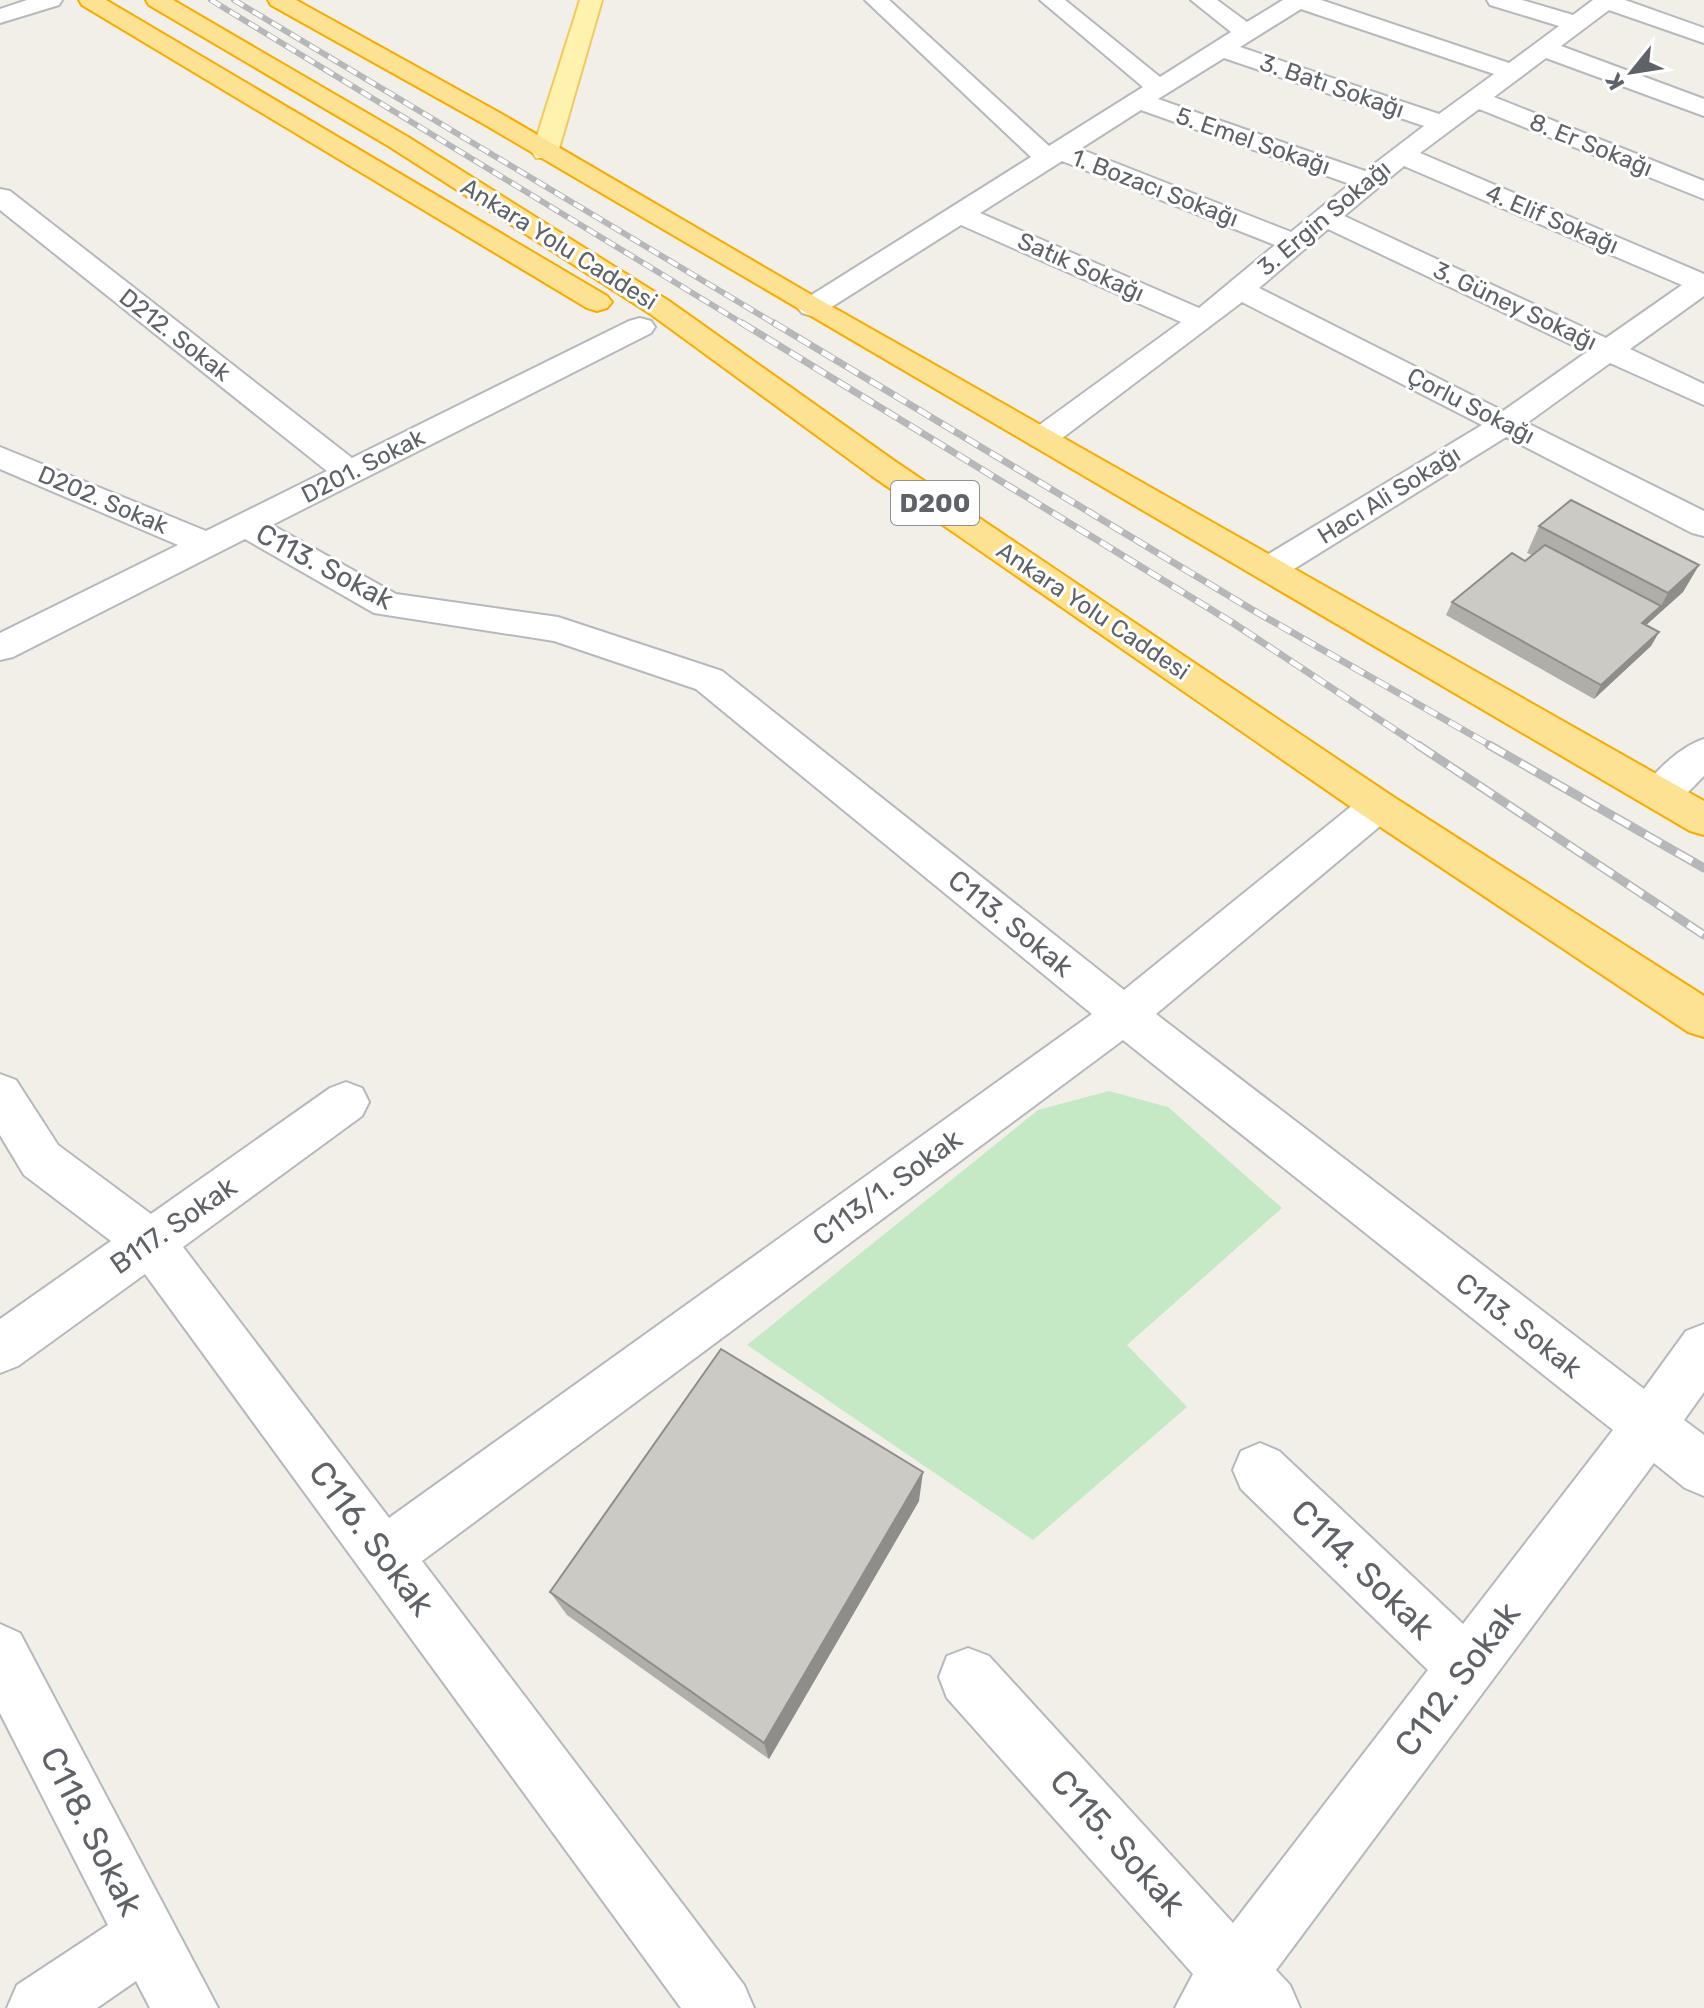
<svg xmlns="http://www.w3.org/2000/svg" width="1704" height="2008" font-family="Rubik,sans-serif">
<style>
.green{fill:#c5e8c5}
.lines{fill:none;stroke-linecap:round;stroke-linejoin:round}
.minor-casing{stroke:#b5b8bc;stroke-width:4}
.major-casing{stroke:#f2c960;stroke-width:4}
.highway-casing{stroke:#f9ab00;stroke-width:4}
.minor{fill:#fff;fill-rule:evenodd}
.major{fill:#fff2af;fill-rule:evenodd}
.highway{fill:#fde293;fill-rule:evenodd}
.rail-far2-casing{stroke:#b6b7b8;stroke-width:6}
.rail-far1-casing{stroke:#b6b7b8;stroke-width:7}
.rail-casing{stroke:#b6b7b8;stroke-width:9}
.rail-far2{stroke:#fff;stroke-width:4;stroke-dasharray:11;stroke-linecap:butt}
.rail-far1{stroke:#fff;stroke-width:5;stroke-dasharray:14;stroke-linecap:butt}
.rail{stroke:#fff;stroke-width:6;stroke-dasharray:18;stroke-linecap:butt}
.wall{fill:#afaea9}
.shaded-wall{fill:#8f8d8a}
.building{fill:#cccac5;stroke:#8f8d8a;stroke-width:2}
.labels{text-anchor:middle;stroke-width:6;stroke-linejoin:round;paint-order:stroke}
.far-street-label{font-size:24px;fill:#5f6368;stroke:#fff}
.shield{fill:#fff;stroke:#8f9295;stroke-width:2}
.shield-label{font-size:26px;font-weight:bold;fill:#5f6368}
.street-label{font-size:28px;fill:#5f6368;stroke:#fff}
.near-street-label{font-size:34px;fill:#5f6368;stroke:#fff}
</style>
<rect width="100%" height="100%" fill="#f1efe8"/>
<path class="green" d="M1109,1091L1168,1107L1282,1208L1127,1345L1187,1407L1033,1540L747,1345L1038,1110Z"/>
<g class="lines">
<defs>
<g id="minor">
<path d="M27,0H62L59,5L0,23V9Z"/>
<path d="M865,0H889L1049,146L1143,87L1040,0H1065L1160,77L1231,32L1191,0H1217L1247,22L1283,0H1321L1509,63L1559,26L1490,5L1487,0H1522L1573,15L1593,0H1625L1704,28V43L1609,10L1561,46L1704,99V116L1546,58L1494,97L1704,181V199L1479,109L1420,153L1704,274V296L1630,349L1704,384V405L1610,363L1527,423L1704,511V536L1692,533L1506,437L1281,577L1269,580L1257,577L1252,569L1257,561L1482,425L1242,302L1053,445L1042,448L1031,445L1026,438L1031,431L1181,322L961,225L822,313L812,316L802,313L797,307L802,301L1031,157ZM1301,9L1494,74L1439,114L1240,47ZM1224,58L1424,126L1365,171L1158,99ZM1141,110L1350,184L1291,232L1080,149ZM1062,161L1275,245L1199,308L980,213ZM1404,166L1682,285L1606,338L1344,216ZM1328,229L1587,352L1503,411L1259,288Z"/>
<path d="M0,189L10,191L352,458L629,321L640,318L651,321L655,327L651,333L272,525L396,594L558,617L722,671L1124,990L1364,796L1378,791L1392,796L1398,806L1392,816L1156,1014L1644,1389L1686,1331L1704,1324V1392L1684,1420L1704,1435V1496L1685,1488L1654,1463L1276,1970L1290,1985L1300,2008H1175L1193,1974L947,1698L939,1677L947,1656L968,1648L989,1656L1233,1923L1428,1670L1241,1489L1233,1470L1241,1451L1260,1443L1279,1451L1463,1624L1613,1430L1123,1040L422,1561L744,1985L754,2008H681L145,1274L18,1366L0,1373V1319L111,1241L24,1175L0,1135V1074L16,1080L58,1145L151,1214L330,1088L346,1082L362,1088L369,1102L362,1116L183,1247L389,1518L1092,1014L696,689L554,641L374,613L245,539L13,657L0,660V633L178,545L0,469V447L206,531L327,471L0,210Z"/>
<path d="M1704,739V776C1685,794 1675,813 1646,804L1640,794C1652,773 1681,746 1704,739Z"/>
<path d="M0,1624L20,1633L218,2008H150L136,1981L97,2008H7L17,1985L108,1925L0,1713Z"/>
</g>
<path id="major" d="M580,0H602L558,152L554,158H536L532,152Z"/>
<g id="highway">
<path d="M79,0H106L607,296L612,302L607,308L597,311L587,308L82,5Z"/>
<path d="M146,0H173L408,137L669,301L896,462L1392,796L1704,996V1037L1688,1032L1364,816L872,476L649,313L390,147L149,5Z"/>
<path d="M268,0H296L500,113L822,301L1704,801V835L1690,831L482,123L271,5Z"/>
</g>
</defs>
<use href="#minor" class="minor-casing"/>
<use href="#major" class="major-casing"/>
<use href="#highway" class="highway-casing"/>
<use href="#minor" class="minor"/>
<use href="#major" class="major"/>
<use href="#highway" class="highway"/>
<defs>
<g id="rail-far2">
<path d="M211,0L745,325"/>
<path d="M234,0L777,325"/>
</g>
<g id="rail-far1">
<path d="M742,323L1233,623L1421,747"/>
<path d="M774,323L1251,609L1493,747"/>
</g>
<g id="rail">
<path d="M1418,745L1704,935"/>
<path d="M1489,745L1704,868"/>
</g>
</defs>
<use href="#rail-far2" class="rail-far2-casing"/>
<use href="#rail-far1" class="rail-far1-casing"/>
<use href="#rail" class="rail-casing"/>
<use href="#rail-far2" class="rail-far2"/>
<use href="#rail-far1" class="rail-far1"/>
<use href="#rail" class="rail"/>
</g>
<g class="wall">
<path d="M1539,526L1699,565L1683,592L1646,625L1659,632L1651,646L1594,699L1446,615L1452,602L1525,561L1532,555L1527,553Z"/>
<path d="M919,1501L769,1759L567,1615L550,1592Z"/>
</g>
<g class="shaded-wall">
<path d="M1699,565L1683,592L1634,636L1642,623L1661,606L1668,593Z"/>
<path d="M1659,632L1651,646L1594,699L1601,685Z"/>
<path d="M923,1472L919,1501L769,1759L764,1743Z"/>
</g>
<g class="building">
<path d="M1571,500L1699,565L1668,593L1539,526Z"/>
<path d="M1545,545L1661,606L1642,623L1659,632L1601,685L1452,602L1512,553L1525,561Z"/>
<path d="M721,1349L923,1472L764,1743L550,1592Z"/>
</g>
<g class="labels">
<g class="far-street-label">
<text transform="translate(1332 86) rotate(19)" y="8">3. Batı Sokağı</text>
<text transform="translate(1253 141) rotate(19)" y="8">5. Emel Sokağı</text>
<text transform="translate(1591 145) rotate(22)" y="8">8. Er Sokağı</text>
<text transform="translate(1155 188) rotate(21)" y="8">1. Bozacı Sokağı</text>
<text transform="translate(1324 218) rotate(-40)" y="8">3. Ergin Sokağı</text>
<text transform="translate(1552 219) rotate(23)" y="8">4. Elif Sokağı</text>
<text transform="translate(559 244) rotate(32)" y="8">Ankara Yolu Caddesi</text>
<text transform="translate(1081 267) rotate(24)" y="8">Satık Sokağı</text>
<text transform="translate(1515 306) rotate(25)" y="8">3. Güney Sokağı</text>
<text transform="translate(175 335) rotate(38)" y="8">D212. Sokak</text>
<text transform="translate(1471 406) rotate(27)" y="8">Çorlu Sokağı</text>
<text transform="translate(363 466) rotate(-27)" y="8">D201. Sokak</text>
<text transform="translate(1389 495) rotate(-32)" y="8">Hacı Ali Sokağı</text>
<text transform="translate(103 500) rotate(23)" y="8">D202. Sokak</text>
<text transform="translate(1093 611) rotate(34)" y="8">Ankara Yolu Caddesi</text>
</g>
<rect class="shield" x="891" y="481" width="88" height="44" rx="6"/>
<g class="shield-label">
<text x="935" y="512">D200</text>
</g>
<g class="street-label">
<text transform="translate(325 566) rotate(28)" y="10">C113. Sokak</text>
<text transform="translate(1011 923) rotate(39)" y="10">C113. Sokak</text>
<text transform="translate(887 1187) rotate(-36)" y="10">C113/1. Sokak</text>
<text transform="translate(173 1225) rotate(-35)" y="10">B117. Sokak</text>
<text transform="translate(1519 1325) rotate(38)" y="10">C113. Sokak</text>
</g>
<g class="near-street-label">
<text transform="translate(372 1538) rotate(53)" y="12">C116. Sokak</text>
<text transform="translate(1363 1569) rotate(44)" y="12">C114. Sokak</text>
<text transform="translate(1457 1679) rotate(-53)" y="12">C112. Sokak</text>
<text transform="translate(92 1831) rotate(63)" y="12">C118. Sokak</text>
<text transform="translate(1118 1842) rotate(48)" y="12">C115. Sokak</text>
</g>
</g>
<g transform="translate(1632 72) rotate(240)" stroke="#ffffff" stroke-width="6" paint-order="stroke">
<path d="M0-6L14 30L0 20L-14 30Z" fill="#5f6368"/>
<text y="-12" font-size="22" font-weight="bold" text-anchor="middle" fill="#5f6368">K</text>
</g>
</svg>
